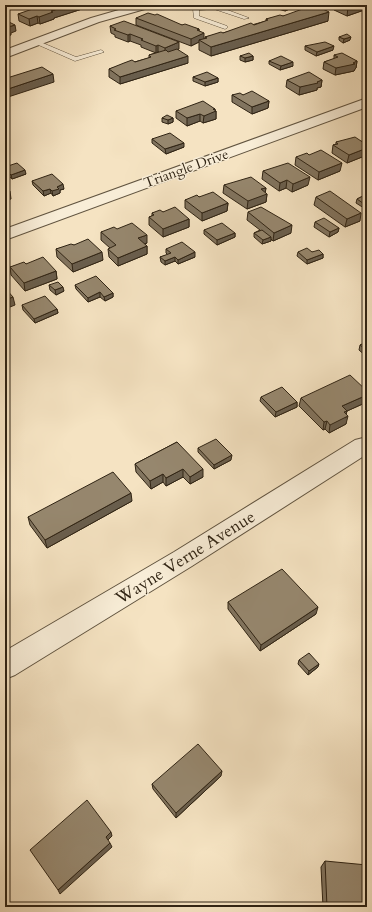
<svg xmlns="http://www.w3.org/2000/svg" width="372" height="912" font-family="Cardo,serif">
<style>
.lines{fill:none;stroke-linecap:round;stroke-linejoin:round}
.lane-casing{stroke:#615440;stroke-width:1}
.street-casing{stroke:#615440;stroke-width:2}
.lane{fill:#f8edd7;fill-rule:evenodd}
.street{fill:#f8edd7;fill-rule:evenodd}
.wall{fill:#81745f;stroke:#302414}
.shaded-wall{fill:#695e4d;stroke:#302414}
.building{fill:#96876e;stroke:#302414}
.labels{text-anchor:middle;stroke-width:3;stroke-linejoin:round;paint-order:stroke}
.far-street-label{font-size:14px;fill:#302414;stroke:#f8edd7}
.street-label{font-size:17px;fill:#302414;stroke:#f8edd7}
</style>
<rect width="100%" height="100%" fill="#f5e3c2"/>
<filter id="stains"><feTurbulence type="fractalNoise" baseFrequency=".005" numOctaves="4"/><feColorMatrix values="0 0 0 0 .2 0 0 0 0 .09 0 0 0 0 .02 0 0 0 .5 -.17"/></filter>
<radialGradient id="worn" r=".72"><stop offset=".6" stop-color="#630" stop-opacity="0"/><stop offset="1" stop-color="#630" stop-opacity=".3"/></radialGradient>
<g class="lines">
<defs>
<g id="lane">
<path d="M185,5H214L249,18L244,19L214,9L199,10V16L227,26V28L225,29L194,18L193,9Z"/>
<path d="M34,41H38L76,57L101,50L104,52L75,61L34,43Z"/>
</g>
<g id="street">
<path d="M136,5H153L152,7L99,22L5,58V50L91,18Z"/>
<path d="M367,98V107L5,240V229Z"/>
<path d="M363,438L367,439V454L192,566L15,675L5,679V651L174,552L355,440Z"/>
</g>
</defs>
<use href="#lane" class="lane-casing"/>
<use href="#street" class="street-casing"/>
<use href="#lane" class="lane"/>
<use href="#street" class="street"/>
</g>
<g class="wall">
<path d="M86,5L82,7V9L54,18V19L40,24L38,23L30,26L19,21L18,14Z"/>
<path d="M264,5H296V6L285,11Z"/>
<path d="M335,5H367V9L347,16L334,10Z"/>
<path d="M283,16L328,21L211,56L199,50V42L191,46L136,25V18L182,25L199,29V31L204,39H205V37L223,33L266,21V19Z"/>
<path d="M110,26L179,49H177L188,63L120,84L109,77V69L149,58V55L159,52H158L156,53L141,47V45L130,41L128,42L115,37V35L111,33Z"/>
<path d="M339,37L350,40L343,43L339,40Z"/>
<path d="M305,46L333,50L316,56L305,50Z"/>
<path d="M367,47V56L364,55L365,48Z"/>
<path d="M334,55L357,61L356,68L355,69L354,71L335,75L323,69L324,62L334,59Z"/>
<path d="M240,56H253V60L245,62L240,60Z"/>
<path d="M269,61L293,66L280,70L269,64Z"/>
<path d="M193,77L218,78V82L205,86L193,81Z"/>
<path d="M287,80H322L321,87L317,88V90L299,95L286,87Z"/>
<path d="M232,95H243L269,101L268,108L252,114L232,102Z"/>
<path d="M215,109V110L216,111V119L203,123L200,121L187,126L176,118V111Z"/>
<path d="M162,118H173V122L168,124L162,122Z"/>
<path d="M367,131V155L347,163L332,153L333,145L336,144V142H362L364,132Z"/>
<path d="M152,139L184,147L166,154L152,143Z"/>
<path d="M296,157L340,171L318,180L295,165Z"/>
<path d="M5,167L26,174L12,179L5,173Z"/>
<path d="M263,171L308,185L292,192L286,188L279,191L262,179Z"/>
<path d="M32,181L64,189L60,190V193L53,196L51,193L44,196L33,185Z"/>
<path d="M224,185L266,188L265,192L267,194L266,202L247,209L223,193Z"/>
<path d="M367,194V210L356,203L357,199Z"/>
<path d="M199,197L228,203L227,211L202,221L185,208V200Z"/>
<path d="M316,197L360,221L345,227L314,205Z"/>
<path d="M163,212L189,219V227L163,237L149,225V217L152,216V213Z"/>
<path d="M248,212L291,233L273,241L271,239V241L262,244L254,237V233L260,230L247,220Z"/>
<path d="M315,222L339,228L338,232L329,237L314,227Z"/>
<path d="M204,230L235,233V237L217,245L204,234Z"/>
<path d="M101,232L147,243L144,244L147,246V254L118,266L109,257L108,249L110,248L101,240Z"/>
<path d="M74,245L103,260L73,272L57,257L56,249Z"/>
<path d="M166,249L195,257L178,264L175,261L165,265L161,262L160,257L168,255L166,253Z"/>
<path d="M298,252H312L323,254V258L307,264L297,256Z"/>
<path d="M26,264L56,271L57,279L25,291L11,275L10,267Z"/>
<path d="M49,285L64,291L56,295L50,290Z"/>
<path d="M75,285L113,293V297L105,301L100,297L88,302L76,289Z"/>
<path d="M22,305L57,309L58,313L35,323L23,310Z"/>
<path d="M367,342V357L359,350L360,345Z"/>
<path d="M367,391V402L347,411L346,414V424L329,433L325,429L323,430L299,406L301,398Z"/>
<path d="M261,397L297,402V407L275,417L260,401Z"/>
<path d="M177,442L203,477L190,484L183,477L166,486L163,482L151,489L136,472L135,464Z"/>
<path d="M198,448L231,460L214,469L198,452Z"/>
<path d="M132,501L47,548L30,525L28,517Z"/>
<path d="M228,602L316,614L260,651L228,609Z"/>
<path d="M299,660L318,667L308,675L298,664Z"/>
<path d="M221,776L176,818L153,789L152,784Z"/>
<path d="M367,782V813L365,786Z"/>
<path d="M325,861L367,907H323L321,867Z"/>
</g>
<g class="shaded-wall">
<path d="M71,5H86L82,7V9L54,18V19L40,24L39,17L51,11Z"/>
<path d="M286,5H296V6L285,11Z"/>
<path d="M353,5H367V9L347,16L348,7Z"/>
<path d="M329,12L328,21L211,56V47Z"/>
<path d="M37,16L38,23L30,26L29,19Z"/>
<path d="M15,25L16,31L11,33V35L5,37V30L8,27Z"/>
<path d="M199,29V35L204,33V40H199V42L191,46V39L197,30Z"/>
<path d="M130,34V41L128,42V35Z"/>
<path d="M351,37L350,40L343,43L344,39Z"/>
<path d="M179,42V49L165,55V48Z"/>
<path d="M158,45V52L156,53V46Z"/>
<path d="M334,46L333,50L316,56L317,52Z"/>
<path d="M188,56V63L120,84V77Z"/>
<path d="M253,56V60L245,62V58Z"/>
<path d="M357,61L356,68L355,69L354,71L335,75L336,68Z"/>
<path d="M293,62V66L280,70L281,66Z"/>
<path d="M53,74L54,82L5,98V90Z"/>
<path d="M218,78V82L205,86V82Z"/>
<path d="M322,80L321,87L317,88V90L299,95L300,87Z"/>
<path d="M269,101L268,108L252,114V107Z"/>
<path d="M213,109H215V112L216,111V119L203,123L204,116Z"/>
<path d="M200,114V121L187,126V118Z"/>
<path d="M173,118V122L168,124V120Z"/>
<path d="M184,143V147L166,154L165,149Z"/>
<path d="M367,148V155L347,163L349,155Z"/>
<path d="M342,163L340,171L318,180L319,172Z"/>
<path d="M25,170L26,174L12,179L11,175Z"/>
<path d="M310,177L308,185L292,192L293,184Z"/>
<path d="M287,180L286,188L279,191L280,183Z"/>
<path d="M63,184L64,189L60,190V193L53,196L52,191L57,187Z"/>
<path d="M266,188L265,194H267L266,202L247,209L248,201L261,189Z"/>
<path d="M50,189L51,193L44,196L43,191Z"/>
<path d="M10,191L11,199L5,201V193Z"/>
<path d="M228,203L227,211L202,221V213Z"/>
<path d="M361,213L360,221L345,227L347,219Z"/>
<path d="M189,219V227L163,237V229Z"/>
<path d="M292,225L291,233L273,241L274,233Z"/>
<path d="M339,228L338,232L329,237L330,232Z"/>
<path d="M235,233V237L217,245V240Z"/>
<path d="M147,235V243L138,246V238Z"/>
<path d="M271,237V241L262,244L263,240Z"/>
<path d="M147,246V254L118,266V258Z"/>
<path d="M102,252L103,260L73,272L72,264Z"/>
<path d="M195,252V257L178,264V260Z"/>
<path d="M323,254V258L307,264V260Z"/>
<path d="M175,257V261L165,265V261Z"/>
<path d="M56,271L57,279L25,291L24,283Z"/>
<path d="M63,287L64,291L56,295L55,290Z"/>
<path d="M100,292V297L88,302V298Z"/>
<path d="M113,293V297L105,301L104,297Z"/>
<path d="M13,297L15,305L5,309V300Z"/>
<path d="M57,309L58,313L35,323L34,319Z"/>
<path d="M8,328L9,333L5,334V330Z"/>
<path d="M367,395V402L347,411L345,418L348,416L346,424L329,433L330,425L342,406Z"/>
<path d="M297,402V407L275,417L276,412Z"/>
<path d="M327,421L325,429L323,430L324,422Z"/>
<path d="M232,455L231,460L214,469V465Z"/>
<path d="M183,469V477L166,486V478Z"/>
<path d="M203,469V477L190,484V477Z"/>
<path d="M163,474V482L151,489L150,481Z"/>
<path d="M131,493L132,501L47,548L45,540Z"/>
<path d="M318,607L316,614L260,651L261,645Z"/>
<path d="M319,664L318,667L308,675L309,671Z"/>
<path d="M222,771L221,776L176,818V813Z"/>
<path d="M111,832L112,836L107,841L106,837Z"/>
<path d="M110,843L112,847L60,894L58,890Z"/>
</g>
<g class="building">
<path d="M44,5H71L51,11L53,12L39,17L37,16L29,19L18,14Z"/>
<path d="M344,5H353L348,7Z"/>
<path d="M317,6L329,12L211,47L199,40L207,38L205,37L221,32L223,33L251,23L254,25L268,20L266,19L280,15L283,16L308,7L311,8Z"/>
<path d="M148,13L155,15L157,14L182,25L185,24L199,29L197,30L204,33L191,39L136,18Z"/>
<path d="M5,20L15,25L8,27L10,28L5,30Z"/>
<path d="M124,21L179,42L165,48L158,45L156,46L141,40L143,39L130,34L128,35L114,30L116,29L110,26Z"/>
<path d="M347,34L351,37L344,39L339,37Z"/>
<path d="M325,42L334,46L317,52L305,46Z"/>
<path d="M177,49L188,56L120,77L109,69L124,63L132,60L135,62L151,57L149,55L166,50L168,52Z"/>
<path d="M249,53L253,56L245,58L240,56Z"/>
<path d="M342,53L357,61L353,63L355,64L336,68L324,62L338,57L334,55Z"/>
<path d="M281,56L293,62L281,66L269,61Z"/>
<path d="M42,67L53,74L5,90V80L9,79L7,78Z"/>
<path d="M207,72L218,78L205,82L193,77Z"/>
<path d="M309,72L322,80L317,82L318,83L300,87L287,80Z"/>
<path d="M252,91L269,101L252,107L232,95L240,93L243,95Z"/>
<path d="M203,101L215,109H213L216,111L204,116L200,114L187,118L176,111Z"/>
<path d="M167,115L173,118L168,120L162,118Z"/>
<path d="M170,133L184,143L165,149L152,139Z"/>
<path d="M367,135V139L363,136Z"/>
<path d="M355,137L367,145V148L349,155L333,145L338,144L336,142Z"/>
<path d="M321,150L342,163L319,172L296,157L307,153L309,155Z"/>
<path d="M17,163L25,170L11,175L5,169V167Z"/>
<path d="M288,163L310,177L293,184L287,180L280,183L263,171Z"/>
<path d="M52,174L63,184L57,187L59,189L52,191L50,189L43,191L32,181Z"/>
<path d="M251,177L266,188L261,189L267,194L248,201L224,185Z"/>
<path d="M5,187L10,191L5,193Z"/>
<path d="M330,191L361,213L347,219L316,197Z"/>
<path d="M213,192L228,203L202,213L185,200L197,195L199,197Z"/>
<path d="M367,194V206L357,199Z"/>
<path d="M175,207L189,219L163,229L149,217L154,215L152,213L160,210L163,212Z"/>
<path d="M261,207L292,225L274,233L248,212Z"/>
<path d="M324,218L339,228L330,232L315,222Z"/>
<path d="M132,223L147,235L138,238L147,246L118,258L108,249L116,245L101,232L114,227L117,229Z"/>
<path d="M222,223L235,233L217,240L204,230Z"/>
<path d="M262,230L271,237L263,240L254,233Z"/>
<path d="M88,239L102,252L72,264L56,249L71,244L74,245Z"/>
<path d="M182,242L195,252L178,260L175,257L165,261L160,257L171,253L166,249Z"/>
<path d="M307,248L312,252L319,250L323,254L307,260L298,252Z"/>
<path d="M43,257L56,271L24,283L10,267L24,262L26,264Z"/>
<path d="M96,276L113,293L104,297L100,292L88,298L75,285Z"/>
<path d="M58,282L63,287L55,290L49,285Z"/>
<path d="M5,288L13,297L5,300Z"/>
<path d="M45,296L57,309L34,319L22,305Z"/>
<path d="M5,325L8,328L5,330Z"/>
<path d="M367,342V351L360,345Z"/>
<path d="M350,375L367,391V395L342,406L347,411L344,412L348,416L330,425L327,421L324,422L301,398Z"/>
<path d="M282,387L297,402L276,412L261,397Z"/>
<path d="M216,439L232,455L214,465L198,448Z"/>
<path d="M177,442L203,469L190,477L183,469L166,478L163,474L150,481L135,464Z"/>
<path d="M113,472L131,493L45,540L28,517Z"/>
<path d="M282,569L318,607L261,645L228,602Z"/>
<path d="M309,653L319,664L309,671L299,660Z"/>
<path d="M198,744L222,771L176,813L152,784Z"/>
<path d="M87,800L111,832L106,837L110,843L58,890L30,850Z"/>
<path d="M325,861L367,865V907H327Z"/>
</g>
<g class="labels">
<g class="far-street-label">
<text transform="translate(186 168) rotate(-20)" y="5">Triangle Drive</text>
</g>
<g class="street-label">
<text transform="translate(185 557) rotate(-32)" y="6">Wayne Verne Avenue</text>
</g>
</g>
<rect width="372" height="912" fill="none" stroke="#f5e3c2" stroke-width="20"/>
<rect x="6" y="6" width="360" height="900" fill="none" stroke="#302414" stroke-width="2"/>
<rect x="10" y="10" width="352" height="892" fill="none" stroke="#302414"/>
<rect width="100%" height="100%" filter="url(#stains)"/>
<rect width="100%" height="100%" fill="url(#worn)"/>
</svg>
